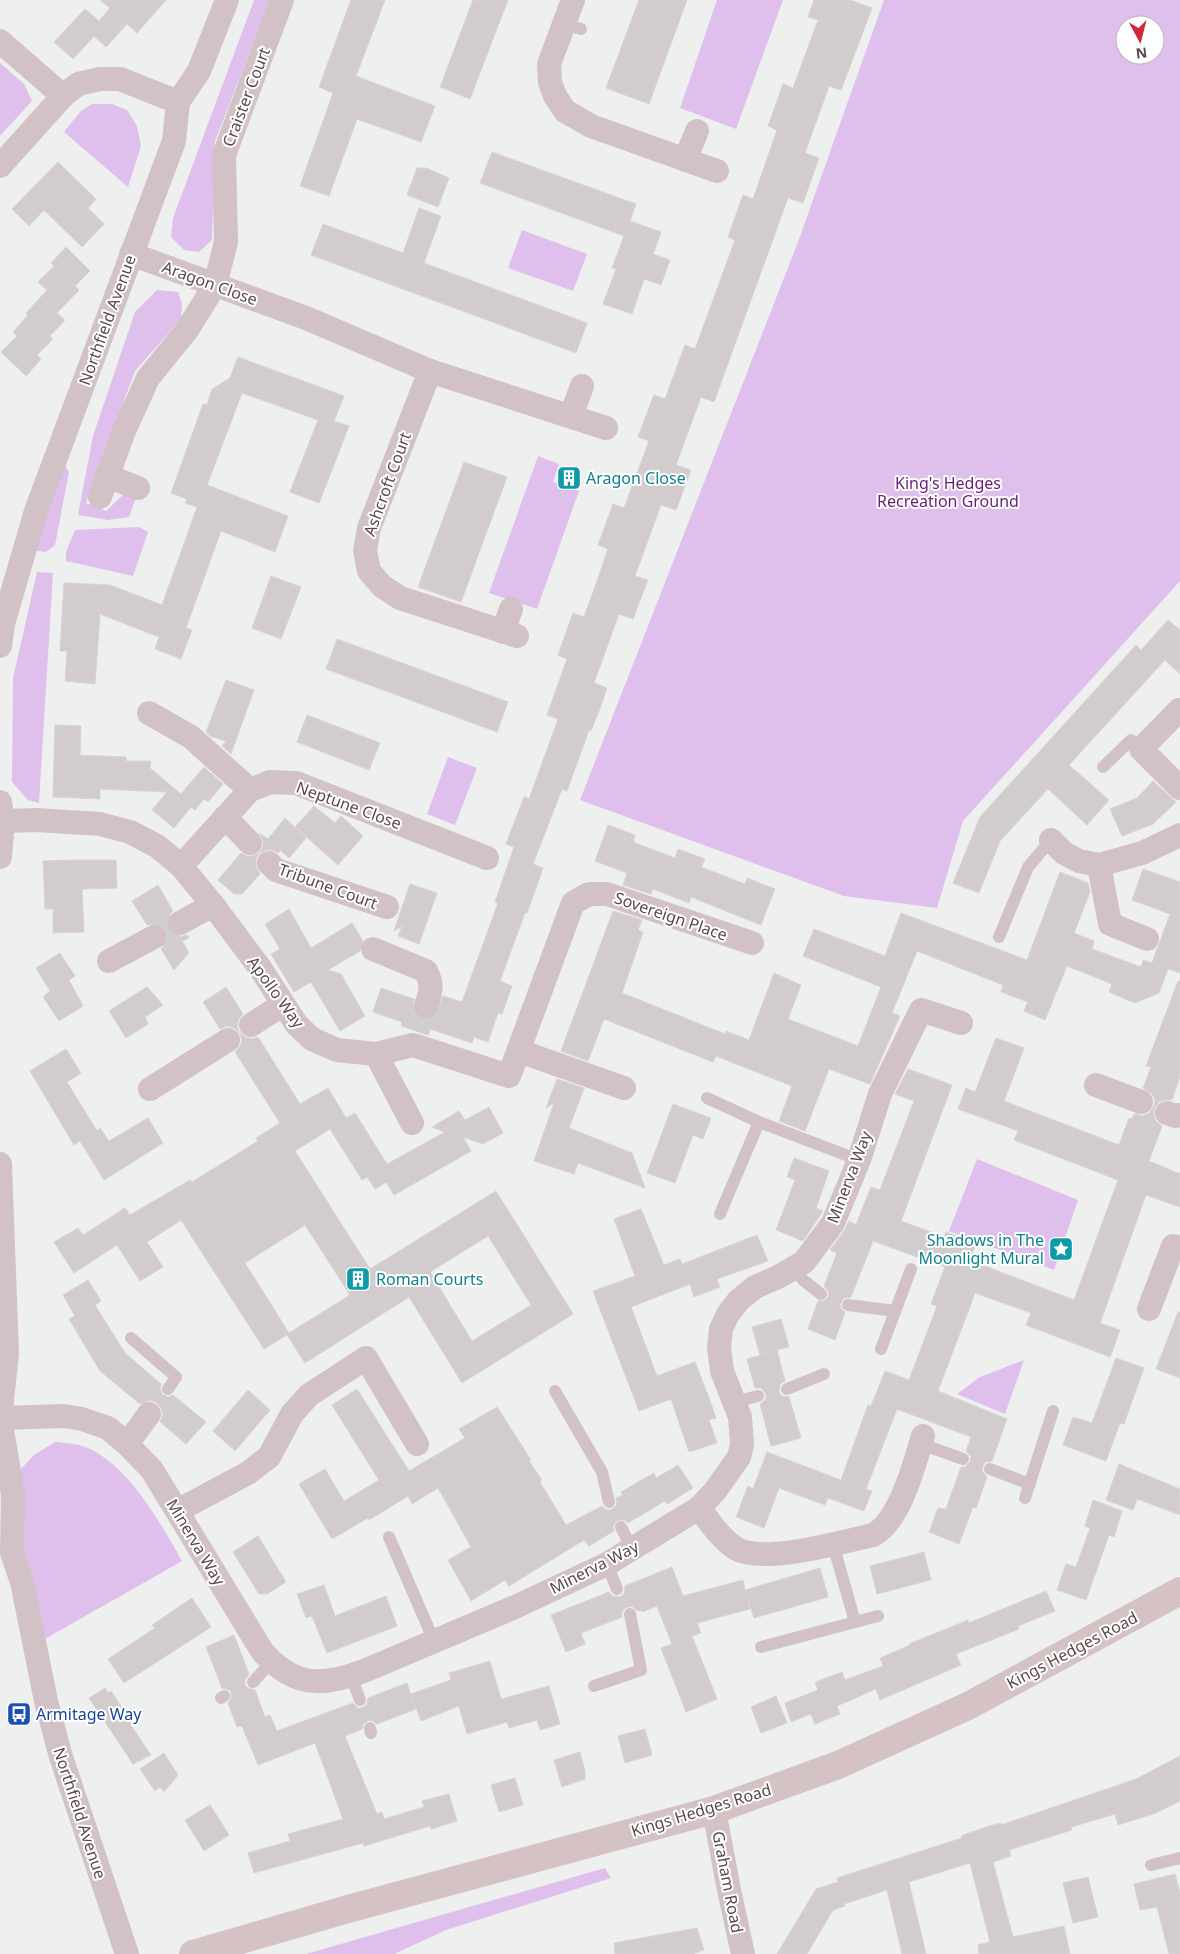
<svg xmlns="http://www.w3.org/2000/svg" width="1180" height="1954" font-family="'Noto Sans',sans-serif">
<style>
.green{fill:#dfbfeb;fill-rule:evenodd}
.building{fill:#d2cccc;stroke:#d9d3d2;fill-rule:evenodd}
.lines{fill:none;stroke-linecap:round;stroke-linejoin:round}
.street-tunnel{stroke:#d0cece;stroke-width:24;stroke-dasharray:24 12;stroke-linecap:butt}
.lane{stroke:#d2c2c5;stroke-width:12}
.street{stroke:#d2c2c5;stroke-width:24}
.secondary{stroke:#d5c2c5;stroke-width:28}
.labels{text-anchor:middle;stroke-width:4;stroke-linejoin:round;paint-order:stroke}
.street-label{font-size:16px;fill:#5a484b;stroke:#fff}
.culture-label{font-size:16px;fill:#0d838f;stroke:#fff;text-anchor:start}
.park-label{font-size:16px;fill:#671e75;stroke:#fff}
.transit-label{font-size:16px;fill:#164399;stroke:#fff;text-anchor:start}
</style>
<rect width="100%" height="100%" fill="#eef0ef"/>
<g class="green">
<path d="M254,0H270L215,141L212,240L199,252L184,250L171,237L173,218Z"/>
<path d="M717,0H783L736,129L680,108Z"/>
<path d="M884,0H1180V581L963,821L937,908L844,896L580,800L798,242ZM1125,25H1155V55H1125Z"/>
<path d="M0,63L24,84L32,101L0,136Z"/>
<path d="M92,104H112L127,110L137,126L141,146L128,187L64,132L80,112Z"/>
<path d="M522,230L587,254L573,291L508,268Z"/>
<path d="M157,290L178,292L182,304L181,319L135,371L86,503L106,511L124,494L137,495L129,517L108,520L78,515L93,436L135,312Z"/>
<path d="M538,456L559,464L553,482L579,491L537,609L489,593Z"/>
<path d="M64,464L69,472L55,545L46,552L34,550Z"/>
<path d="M139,527L148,532L133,576L66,561V552L75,530Z"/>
<path d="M37,572L53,573L39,803L28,800L12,782L13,678Z"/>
<path d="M448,757L477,768L455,825L427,814Z"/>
<path d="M977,1159L1078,1200L1054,1270L949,1231Z"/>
<path d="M1024,1360L1005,1414L957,1394L980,1377Z"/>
<path d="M55,1442C63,1443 71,1443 79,1445C124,1457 160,1522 182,1561L38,1643L23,1555L18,1472L34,1455Z"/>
<path d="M605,1868L611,1878L446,1930L394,1954H306Z"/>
</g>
<g class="building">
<path d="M100,0H166L137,33L127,24L106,47L94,36L73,59L54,42L85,9L99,21L110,8Z"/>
<path d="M351,0H385L356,76L435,106L421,142L357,119L329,196L300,186L333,93L319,87Z"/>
<path d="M473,0H508L470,99L440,87Z"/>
<path d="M639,0H687L649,104L606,88Z"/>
<path d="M814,0H850L872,8L841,90L829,86L805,153L819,158L803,203L788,198L714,402L701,397L676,465L691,470L676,510L661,505L635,576L648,580L633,619L619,614L594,683L607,688L599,711L591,731L589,730L567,791L562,789L533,864L543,868L527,913H525L500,981L512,986L502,1014L498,1013L488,1042L474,1037L472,1043L430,1029L428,1035L401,1026L402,1022L373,1012L381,988L414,999L413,1009L416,1015L422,1019H429L435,1016L443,996L462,1002L498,903L495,902L514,847L506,844L524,797L529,799L558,719L547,715L567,659L558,655L573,613L584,617L596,584L608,549L598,545L613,504L624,508L649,441L638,437L654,395L665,399L685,345L695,349L735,240L728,237L743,195L753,199L777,130L768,126L783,84L793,88L818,20L808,17Z"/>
<path d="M492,152L636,204L630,221L661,232L653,254L670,260L661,285L644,279L632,314L603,304L616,269L612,268L624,236L480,183Z"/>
<path d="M58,162L96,199L88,208L104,224L82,247L44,210L29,226L12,209Z"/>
<path d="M417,168H426L449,178L438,207L407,195Z"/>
<path d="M419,208L441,216L424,263L587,323L576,353L311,255L323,224L403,253Z"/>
<path d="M66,247L90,271L75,286L79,290L57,313L65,320L50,336L53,339L37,355L41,359L26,376L1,352L17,336L13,332L28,315L26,313L47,290L38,282L54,266L51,263Z"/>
<path d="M238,357L344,396L334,421L349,426L319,503L290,492L318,420L242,393L207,485L288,516L275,552L221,531L186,628L192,630L181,659L155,649L159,637L100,614L95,684L65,681L67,651H60L64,583L110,585L162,605L197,507L185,503L187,499L171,493L203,404L207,405L212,389L230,378Z"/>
<path d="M464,462L507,477L461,602L418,587Z"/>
<path d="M271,576L301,587L281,639L252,628Z"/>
<path d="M1168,620L1180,630V674L1165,660L1069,765L1109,800L1087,825L1048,789L1000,841L979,893L953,883L980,817L1136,645L1141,650Z"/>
<path d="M337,639L508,702L497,732L326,669Z"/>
<path d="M226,680L254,690L231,754L222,746L226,741L210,736L206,732Z"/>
<path d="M307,715L380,743L369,770L297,742Z"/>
<path d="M55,725L81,726L80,755L126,757V761H151L150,768L181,794L204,767L223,784L208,802L204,799L195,810L191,807L174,828L152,810L167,792L100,789V799L53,797Z"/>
<path d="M1153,781L1176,802L1153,824L1122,836L1110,809L1137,798Z"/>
<path d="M314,806L335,823L341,816L363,836L338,865L295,827Z"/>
<path d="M285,818L306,838L289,858L280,850L278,853L273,850H266L260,853L256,859V866L260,874L242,894H234L218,880L241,853L247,856H253L259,853L263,847V840L259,833L268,839Z"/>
<path d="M608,825L635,835L633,842L675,858L678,849L705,859L701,867L745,884L747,878L775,889L761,925L691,897L689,903L653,889L651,894L623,885L627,873L595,861Z"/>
<path d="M75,860H116L117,888L82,889L84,932L53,933V909H45L43,861Z"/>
<path d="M1143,869L1180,882V973L1168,969L1159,993L1135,1003L1109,992L1112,984L1067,966L1045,1020L1024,1011L1028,1002L1001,992L1003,985L917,951L892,1013L900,1016L870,1084L829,1069L805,1131L779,1121L792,1086L716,1056L713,1062L604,1019L588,1061L561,1051L613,911L642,920L638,930L643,932L622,993L725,1034L726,1031L749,1040L774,973L801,985L788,1019L858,1046L881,987L803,956L814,929L885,956L901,913L1027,960L1060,872L1088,883L1090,892L1074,933L1094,941L1092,949L1141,967L1143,960L1152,963L1170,914L1132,900Z"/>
<path d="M410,884L437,893L419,944L398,936L402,926L394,931Z"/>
<path d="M158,885L173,911L168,916L166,922L168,930L173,935L180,937L187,935L189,938L182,941L189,953L174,970L161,949L165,945L168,938L166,930L162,926L155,923L147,925L132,901Z"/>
<path d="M289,909L311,948L352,923L363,941L360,951L328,970L341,974L365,1016L340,1031L311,982L294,992L271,954L280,949L265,924Z"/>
<path d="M60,953L75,976L69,980L83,1006L59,1021L43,997L50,991L36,968Z"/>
<path d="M1178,981H1180V1076L1172,1100H1164L1159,1102L1154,1109V1116L1156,1121L1162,1126L1149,1161L1180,1174V1207L1146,1195L1100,1323L1120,1330L1110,1357L1026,1325L1031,1313L975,1293L938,1391L1007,1419L992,1461L985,1462L983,1466L982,1471L987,1477L976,1508L973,1507L959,1544L929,1532L938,1508L946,1509L961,1467H965L970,1462L971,1457L966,1451L971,1437L897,1409L866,1489L872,1491L864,1511L828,1498L825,1505L779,1488L764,1528L736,1517L748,1486L753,1489L767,1452L841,1480L868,1405L871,1406L885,1371L909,1380L937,1306L931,1304L945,1267L873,1241L851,1297L844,1298L840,1304L841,1309L845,1312L835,1340L808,1329L818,1301H824L829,1296L828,1291L824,1286L837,1253L830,1250L844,1231L849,1221L856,1225L871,1187L880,1190L914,1101L895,1094L908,1069L952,1085L901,1221L944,1237L946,1232L976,1244L969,1260L1074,1300L1118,1180L1014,1140L1018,1131L958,1109L966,1088L975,1092L996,1038L1024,1048L1004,1101L1119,1145L1129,1118L1132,1119L1134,1114L1143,1116L1149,1113L1154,1106L1155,1100L1152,1094L1143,1088L1151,1067L1146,1066Z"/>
<path d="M147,987L163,1005L145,1017L148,1024L126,1038L109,1011Z"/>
<path d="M226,987L243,1014L239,1019L237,1026L239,1032L245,1037L252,1039L258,1037L300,1104L328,1088L346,1118L355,1113L387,1164L445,1132L432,1127L459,1111L465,1120L489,1107L503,1133L483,1144L463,1137L471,1151L394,1195L386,1182L375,1189L367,1177L362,1180L330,1129L295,1151L370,1269L496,1191L573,1314L462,1383L409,1297L305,1363L287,1335L264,1349L181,1220L147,1242L163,1267L140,1281L117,1245L74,1273L54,1242L78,1228L83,1235L125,1208L130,1215L190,1180L192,1182L258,1141L256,1138L280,1123L235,1052L240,1046L242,1040L240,1033L234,1028L227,1026L220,1029L203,1002ZM305,1225L350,1295L289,1333L245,1263ZM488,1236L531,1305L472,1341L430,1272Z"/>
<path d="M66,1049L81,1073L67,1082L97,1131L100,1128L109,1141L148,1118L163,1143L104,1180L80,1141L74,1145L30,1071Z"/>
<path d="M557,1079L584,1088L569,1128L632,1153L645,1188L578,1163L574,1174L534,1161L554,1103L546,1108Z"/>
<path d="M673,1104L711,1118L703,1139L693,1135L675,1183L647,1173Z"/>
<path d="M794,1158L829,1171L816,1208L823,1211L803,1241L776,1230L795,1180L787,1177Z"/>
<path d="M641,1209L664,1265L680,1259L682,1264L757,1235L768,1261L717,1279L720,1287L694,1297L690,1284L631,1307L657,1376L695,1362L709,1398L716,1418L709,1420L717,1443L689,1452L671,1399L639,1411L593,1291L635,1276L614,1219Z"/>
<path d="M88,1280L101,1301L95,1305L125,1353L161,1384L160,1389L163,1395L168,1397L173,1395L206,1422L186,1444L160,1422L163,1415L161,1408L157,1403L150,1400L140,1404L100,1371L69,1319L75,1316L63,1295Z"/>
<path d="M1178,1312H1180V1378L1156,1369Z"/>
<path d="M781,1319L789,1347L777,1350L785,1381L780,1384L779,1392L782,1396L789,1397L801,1438L771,1446L760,1404L766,1399V1394L761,1388H755L747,1359L768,1353L760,1355L752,1327Z"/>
<path d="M1116,1358L1144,1368L1124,1424L1120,1423L1106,1461L1063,1445L1073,1417L1092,1423Z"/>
<path d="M357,1389L409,1471L465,1438L459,1429L497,1407L531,1460L529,1461L542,1480L540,1482L566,1525L602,1506L606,1510H611L617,1505L616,1498L623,1495L621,1492L654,1473L656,1478L678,1465L693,1488L667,1504L665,1501L628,1523L625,1520H618L613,1526L614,1531L589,1546L584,1540L509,1586L505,1580L471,1601L448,1560L471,1547L438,1488L412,1504L408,1496L369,1520L368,1518L332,1539L299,1484L325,1469L344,1501L379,1480L332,1405Z"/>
<path d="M248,1390L270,1410L235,1451L213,1431Z"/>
<path d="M1119,1464L1180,1489V1515L1137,1499L1133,1510L1106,1500Z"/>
<path d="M1093,1500L1122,1511L1114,1537L1109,1535L1086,1600L1057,1590L1066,1564L1076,1567L1090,1528L1085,1526Z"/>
<path d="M258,1536L286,1582L267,1594H259L233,1552Z"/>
<path d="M924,1552L931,1580L877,1594L870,1566Z"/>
<path d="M672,1567L683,1596L743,1580L745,1590L820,1568L828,1597L754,1618L747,1597L750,1609L697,1623L701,1633L692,1636L717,1699L686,1712L661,1648L672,1644L657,1606L642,1612L641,1610L637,1611L632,1606L625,1608L622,1612V1617L581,1633L585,1644L566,1652L551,1615L609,1592L612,1596L620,1597L624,1594L625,1586Z"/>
<path d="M324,1585L335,1616L386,1596L397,1626L327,1653L312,1616L306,1618L297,1594Z"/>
<path d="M1046,1591L1055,1611L1018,1626L1019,1629L956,1654L961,1665L880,1700L876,1689L837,1706L840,1714L815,1724L811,1714L791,1722L785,1703L818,1690L815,1682L842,1672L845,1680L883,1666L880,1658L910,1645L909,1644L968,1620L969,1623Z"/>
<path d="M192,1598L211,1627L124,1683L108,1659L155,1628L152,1625Z"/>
<path d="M234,1635L249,1674L245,1680V1685L248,1688L255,1690L265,1717L270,1715L277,1731L353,1703L358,1708H362L367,1705L368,1698L407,1683L416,1709L377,1724L373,1721L368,1720L363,1725L362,1729L345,1736L377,1814L382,1812L384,1819L424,1807L422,1801L449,1794L457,1821L431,1829L430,1826L364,1846L363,1843L254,1873L248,1853L290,1841L288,1834L343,1819L315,1743L258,1765L242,1726L237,1727L228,1703L231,1699V1692L227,1689L222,1688L206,1647Z"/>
<path d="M490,1661L501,1699L549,1686L560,1724L540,1730L537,1720L509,1728L507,1722L467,1734L459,1706L421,1721L411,1694L451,1680L449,1673Z"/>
<path d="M105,1688L108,1693L111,1691L132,1723L130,1724L151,1755L133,1764L89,1698Z"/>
<path d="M776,1696L787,1723L761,1733L751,1707Z"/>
<path d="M645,1729L652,1755L625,1763L618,1736Z"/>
<path d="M580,1752L585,1771V1779L562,1787L554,1760Z"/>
<path d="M164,1753L178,1775L164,1792L160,1787L155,1791L140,1769Z"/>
<path d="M1180,1756V1801L1156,1813L1118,1825L1115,1814L1095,1820L1071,1827L1072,1830L1009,1850L1011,1856L993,1862L1013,1937L1064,1926L1070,1954H979L978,1945L990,1942L970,1863L909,1882L926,1954H902L887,1890L844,1904L845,1906L833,1910L807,1954H777L816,1889L838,1882L837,1878L962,1838L961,1836L986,1827L1000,1823L1001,1825L1136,1779Z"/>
<path d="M515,1778L523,1805L499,1812L491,1785Z"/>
<path d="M210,1805L229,1835L204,1851L185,1820Z"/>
<path d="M1175,1874L1180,1893V1954H1169L1157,1907L1140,1910L1134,1884Z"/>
<path d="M1088,1877L1098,1917L1073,1923L1063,1883Z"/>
<path d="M697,1928L704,1950L693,1954H615L614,1943Z"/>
</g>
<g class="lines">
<g class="street-tunnel">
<path d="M154,937L180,923"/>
<path d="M417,1031L426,1006"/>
</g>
<g class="lane">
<path d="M564,24L581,29"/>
<path d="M1103,767L1131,740L1141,749"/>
<path d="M999,937L1028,867L1051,840"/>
<path d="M707,1098L759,1122L859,1160"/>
<path d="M720,1214L759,1122"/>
<path d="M794,1268L803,1280L821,1294"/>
<path d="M848,1305L895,1311"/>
<path d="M131,1338L176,1377L168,1389"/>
<path d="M881,1349L911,1269"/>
<path d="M787,1389L824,1374"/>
<path d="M555,1391L602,1472L609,1502"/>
<path d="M734,1402L758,1396"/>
<path d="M921,1444L963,1459"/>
<path d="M990,1469L1030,1484"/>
<path d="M1025,1498L1053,1411"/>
<path d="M621,1527L632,1549"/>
<path d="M389,1537L434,1641"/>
<path d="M833,1544L855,1622"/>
<path d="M607,1564L617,1589"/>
<path d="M761,1647L878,1616"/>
<path d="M351,1676L360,1700"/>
<path d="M253,1682L271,1662"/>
<path d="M594,1686L641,1670L630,1614"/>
<path d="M221,1698L224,1696"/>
<path d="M370,1728L371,1733"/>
<path d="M1151,1865L1180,1858"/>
</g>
<g class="street">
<path d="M573,0L549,64L550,82L555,96L565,111L591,126L717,171"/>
<path d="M0,41L63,96"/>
<path d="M685,160L697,131"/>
<path d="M0,166L63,96L78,84L100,79H120L178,102"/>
<path d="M131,254L306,318L430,371L606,428"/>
<path d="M430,371L369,528L365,551L369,571L382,586L400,598L517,636"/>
<path d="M571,416L582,386"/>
<path d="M107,476L138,488"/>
<path d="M100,497L124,431L148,378L187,330L215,285L226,242L224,155L282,0"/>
<path d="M503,632L511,609"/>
<path d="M0,646L3,624L36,511L174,141L178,102L199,71L227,0"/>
<path d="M1179,710L1141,749L1180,788"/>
<path d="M149,713L191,737L250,790"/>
<path d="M0,802L3,821L0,857"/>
<path d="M225,817L250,843"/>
<path d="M3,821L37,820L100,824L130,832L157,846L181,866L213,905L260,968L297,1025L312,1039L337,1050L376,1054L413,1045L509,1076L573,903L589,894H607L752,943"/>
<path d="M1051,840L1064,853L1079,861L1099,865L1142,853L1180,835"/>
<path d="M269,863L276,870L387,907"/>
<path d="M1099,865L1110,924L1147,939"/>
<path d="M181,866L250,790L270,782L296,783L487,858"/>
<path d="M180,923L213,905"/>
<path d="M373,949L426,971C433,984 431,992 426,1006"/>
<path d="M109,961L154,937"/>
<path d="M251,1025L282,1005"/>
<path d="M519,1051L624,1088"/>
<path d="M376,1054L412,1123"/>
<path d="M1096,1085L1141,1102"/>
<path d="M150,1089L228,1040"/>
<path d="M1167,1113L1175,1116L1180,1115"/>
<path d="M0,1164L7,1354L0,1418L13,1495L12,1553L22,1582L46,1701L61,1757L127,1954"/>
<path d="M1149,1309L1173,1246L1180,1248"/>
<path d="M0,1418L64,1416L82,1419L108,1428L127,1444L152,1470L262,1651C293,1687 322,1687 364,1671L515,1607L607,1564L699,1508L715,1491L739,1457L742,1445L740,1417L722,1371L719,1347L721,1329L728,1314L739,1300L755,1287L778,1277L804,1262L833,1223L859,1160L880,1094L921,1010L961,1023"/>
<path d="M127,1444L149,1414"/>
<path d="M699,1508C710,1522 720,1538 735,1548C762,1565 842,1542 873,1535C900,1521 914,1465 923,1436"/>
<path d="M177,1511L248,1473L269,1457L292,1414L309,1395L366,1358L417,1444"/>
<path d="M714,1810L729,1890L743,1954"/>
</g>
<path class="secondary" d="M193,1954L348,1909L714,1810L838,1765L968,1706L1180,1591"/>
</g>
<defs>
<symbol id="building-square" viewBox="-11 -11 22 22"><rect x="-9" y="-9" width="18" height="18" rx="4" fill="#0f9aa8" stroke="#fff"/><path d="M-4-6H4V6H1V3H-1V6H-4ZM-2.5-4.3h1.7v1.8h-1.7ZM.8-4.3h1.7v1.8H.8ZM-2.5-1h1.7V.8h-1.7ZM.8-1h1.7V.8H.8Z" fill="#fff"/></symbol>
<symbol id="sight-square" viewBox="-11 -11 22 22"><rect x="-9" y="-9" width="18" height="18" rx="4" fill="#0f9aa8" stroke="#fff"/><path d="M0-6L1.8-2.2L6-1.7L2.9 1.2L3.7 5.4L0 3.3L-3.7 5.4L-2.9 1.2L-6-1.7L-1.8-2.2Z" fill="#fff"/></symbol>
<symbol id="bus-square" viewBox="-11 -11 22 22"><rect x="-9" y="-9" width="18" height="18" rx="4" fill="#1a4fb4" stroke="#fff"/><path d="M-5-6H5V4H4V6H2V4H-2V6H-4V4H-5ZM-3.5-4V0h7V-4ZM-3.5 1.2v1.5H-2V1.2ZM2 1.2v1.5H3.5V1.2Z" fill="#fff"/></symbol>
</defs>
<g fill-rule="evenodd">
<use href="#building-square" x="555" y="464" width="28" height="28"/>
<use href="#sight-square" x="1047" y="1235" width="28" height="28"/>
<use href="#building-square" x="344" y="1265" width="28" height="28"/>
<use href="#bus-square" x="5" y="1700" width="28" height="28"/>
</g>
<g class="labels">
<g class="street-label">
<text transform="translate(246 97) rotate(-69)" y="6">Craister Court</text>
<text transform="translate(210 283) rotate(20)" y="6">Aragon Close</text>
<text transform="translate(107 320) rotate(-70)" y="6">Northfield Avenue</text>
<text transform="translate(387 484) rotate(-70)" y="6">Ashcroft Court</text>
<text transform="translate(349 805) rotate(20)" y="6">Neptune Close</text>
<text transform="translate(328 886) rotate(20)" y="6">Tribune Court</text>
<text transform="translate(671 916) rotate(19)" y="6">Sovereign Place</text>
<text transform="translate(276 992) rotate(54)" y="6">Apollo Way</text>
<text transform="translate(849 1177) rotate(-69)" y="6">Minerva Way</text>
<text transform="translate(196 1542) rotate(59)" y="6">Minerva Way</text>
<text transform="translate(594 1567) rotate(-27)" y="6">Minerva Way</text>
<text transform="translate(1072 1650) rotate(-28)" y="6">Kings Hedges Road</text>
<text transform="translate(701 1810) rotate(-17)" y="6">Kings Hedges Road</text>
<text transform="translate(80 1813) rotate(72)" y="6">Northfield Avenue</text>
<text transform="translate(728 1882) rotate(79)" y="6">Graham Road</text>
</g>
<g class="culture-label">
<text x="586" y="484">Aragon Close</text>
<text x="1044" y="1246" text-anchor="end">Shadows in The<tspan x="1044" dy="18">Moonlight Mural</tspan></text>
<text x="376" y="1285">Roman Courts</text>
</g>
<g class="park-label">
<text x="948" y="489">King's Hedges<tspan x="948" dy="18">Recreation Ground</tspan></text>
</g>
<g class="transit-label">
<text x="36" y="1720">Armitage Way</text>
</g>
</g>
<g transform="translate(1140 40) rotate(173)"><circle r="24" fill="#ffffff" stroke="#bdb6b7"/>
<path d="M0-4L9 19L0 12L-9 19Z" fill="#d12738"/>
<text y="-8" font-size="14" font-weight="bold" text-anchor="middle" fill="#5a484b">N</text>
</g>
</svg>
